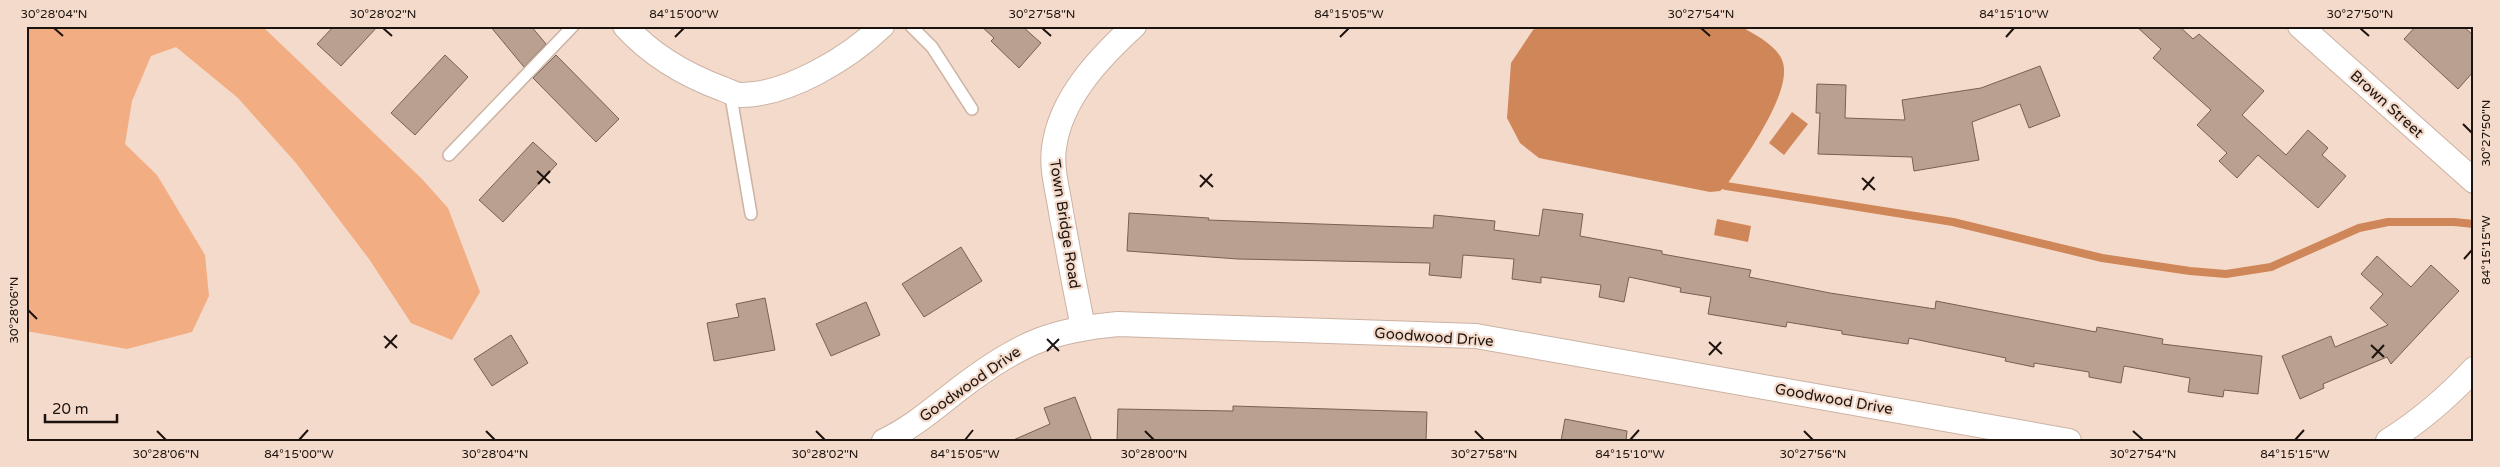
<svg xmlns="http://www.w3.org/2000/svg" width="2500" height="467" font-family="'Varela Round',sans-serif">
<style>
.green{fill:#f2ad83}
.water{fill:#cf8658}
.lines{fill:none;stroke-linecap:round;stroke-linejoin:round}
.stream{stroke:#cf8658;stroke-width:8}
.building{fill:#b9a091;stroke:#776153}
.lane-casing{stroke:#cbb2a3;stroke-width:14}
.street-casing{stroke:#cbb2a3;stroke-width:26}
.lane{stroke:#fff;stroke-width:11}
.street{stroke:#fff;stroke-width:24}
.ticks{fill:none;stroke:#1c130e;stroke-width:2}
.labels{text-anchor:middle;stroke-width:4.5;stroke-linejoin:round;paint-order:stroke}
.street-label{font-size:15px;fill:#1c130e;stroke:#f4daca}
.neatline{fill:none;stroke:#1c130e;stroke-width:2}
.ticks-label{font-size:12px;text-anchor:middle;fill:#1c130e}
</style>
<rect width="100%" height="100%" fill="#f4daca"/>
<path class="green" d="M26,26H262L422,179L448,208L480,292L452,340L411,323L369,259L296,163L238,98L176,47L151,56L132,101L125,144L157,175L205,255L209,296L192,332L127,349L26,331Z"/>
<g class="water">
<path d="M1540,26H1740C1754,34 1776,45 1782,60C1795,90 1743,160 1726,186L1720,191L1710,192L1539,158L1520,143L1507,118L1511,63L1533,30Z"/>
<path d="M1792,112L1808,124L1784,155L1769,143Z"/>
<path d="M1717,219L1751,226L1748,242L1714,235Z"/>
</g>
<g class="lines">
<path class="stream" d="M1726,186L1953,222L2102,258L2190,271L2226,274L2271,267L2359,228L2388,222H2454L2474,224"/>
</g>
<g class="building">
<path d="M334,26H378L341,66L317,44Z"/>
<path d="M490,26H531L546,44L524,67Z"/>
<path d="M981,26H1022L1041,43L1019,68L991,41L994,38Z"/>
<path d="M2136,26H2179L2193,39L2199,34L2264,91L2242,115L2286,155L2308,130L2328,148L2322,155L2346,176L2318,208L2258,155L2237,178L2219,161L2227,153L2197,125L2211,110L2153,58L2161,49Z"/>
<path d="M2416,26H2463L2474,36V71L2458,89L2404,39Z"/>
<path d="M445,55L468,77L415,135L391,113Z"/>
<path d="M556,55L619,119L596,142L533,78Z"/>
<path d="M2040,66L2060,116L2029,128L2020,104L1972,122L1979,160L1914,171L1912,157L1818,154L1820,113H1816L1817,84L1846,85L1845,118L1905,120L1902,100L1981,88Z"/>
<path d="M533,142L557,164L503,222L479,200Z"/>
<path d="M1543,209L1583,214L1580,236L1662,251V254L1751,270L1749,277L1830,293L1935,309L1936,301L2096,332L2097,327L2163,339L2162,344L2262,356L2258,394L2224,390L2223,397L2188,392L2190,378L2124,366L2121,383L2089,377V372L2034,363V367L2005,361L2006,358L1909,338L1908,344L1842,334V331L1787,322L1786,327L1708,314L1711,297L1680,292L1681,288L1629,277L1624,302L1599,297L1601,285L1541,277V283L1512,279L1514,259L1463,255L1461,278L1429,275L1430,263L1238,259L1127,251L1129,213L1209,218L1208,220L1433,228L1434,215L1495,221L1494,230L1539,236Z"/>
<path d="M961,247L982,281L924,317L902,284Z"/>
<path d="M2377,256L2411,287L2431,265L2459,291L2391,364L2387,357L2323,384L2324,388L2300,399L2282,356L2331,336L2335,347L2388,325L2370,308L2383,294L2361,274Z"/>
<path d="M765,298L775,350L714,361L707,323L739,317L736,304Z"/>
<path d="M866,302L880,335L831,356L816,324Z"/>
<path d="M511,335L528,363L492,386L474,359Z"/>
<path d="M1075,397L1092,441H1011L1050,424L1044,408Z"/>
<path d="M1233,406L1427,412L1426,441H1117L1118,409L1233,411Z"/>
<path d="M1565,419L1627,431L1626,441H1561Z"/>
</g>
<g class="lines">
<defs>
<g id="lane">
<path d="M911,26L932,47L972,109"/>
<path d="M730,91L751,214"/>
<path d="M449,155L573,26"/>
</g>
<g id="street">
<path d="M625,26C651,55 688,76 723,89C729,91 735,95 741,95C788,95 849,58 882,26"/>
<path d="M2300,26L2474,181"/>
<path d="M1083,327C1075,289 1068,250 1061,212C1058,191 1051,169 1054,148C1060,99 1099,58 1134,26"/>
<path d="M884,441C916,426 942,401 971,380C1023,342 1054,330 1118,324L1476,336L2069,441"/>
<path d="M2388,441C2420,421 2448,397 2474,369"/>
</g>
</defs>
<use href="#lane" class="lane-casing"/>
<use href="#street" class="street-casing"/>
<use href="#lane" class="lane"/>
<use href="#street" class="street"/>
</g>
<path class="ticks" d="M54,28L63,36M383,28L392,36M1042,28L1051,36M1701,28L1710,36M2360,28L2369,36M675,37L684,28M1340,37L1349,28M2006,37L2014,28M2463,124L2472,133M537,171L550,183M1200,175L1213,187M1862,178L1875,190M538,184L550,171M1200,187L1212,174M1863,190L1874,177M2464,259L2472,250M28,310L37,319M384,336L397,348M1047,339L1059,351M1709,342L1722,354M2371,345L2384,357M385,348L397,335M1047,351L1059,339M1709,355L1721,342M2372,358L2384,345M157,431L166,440M486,431L495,440M816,431L825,440M1145,431L1154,440M1475,431L1484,440M1804,431L1813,440M2133,431L2143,440M299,440L308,430M965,440L973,430M1630,440L1639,430M2295,440L2304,430"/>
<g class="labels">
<g class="street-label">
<text transform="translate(2387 104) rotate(42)" y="5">Brown Street</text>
<text transform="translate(1065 224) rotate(81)" y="5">Town Bridge Road</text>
<text transform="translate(1434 337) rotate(4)" y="5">Goodwood Drive</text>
<text transform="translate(970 384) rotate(-35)" y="5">Goodwood Drive</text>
<text transform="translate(1834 399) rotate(10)" y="5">Goodwood Drive</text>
</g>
</g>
<rect width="2500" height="467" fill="none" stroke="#f4daca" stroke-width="55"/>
<path d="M45 414v8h72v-8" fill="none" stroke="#1c130e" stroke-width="2.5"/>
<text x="52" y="414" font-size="15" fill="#1c130e" stroke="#f4daca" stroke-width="4" paint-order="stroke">20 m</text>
<rect x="28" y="28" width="2444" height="412" class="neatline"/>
<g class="ticks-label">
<text x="54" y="18">30°28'04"N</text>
<text x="383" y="18">30°28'02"N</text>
<text x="684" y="18">84°15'00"W</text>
<text x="1042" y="18">30°27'58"N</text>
<text x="1349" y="18">84°15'05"W</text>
<text x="1701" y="18">30°27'54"N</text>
<text x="2014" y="18">84°15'10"W</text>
<text x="2360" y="18">30°27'50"N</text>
<text transform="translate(2486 133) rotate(-90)" y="4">30°27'50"N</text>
<text transform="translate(2486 250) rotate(-90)" y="4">84°15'15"W</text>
<text transform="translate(14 310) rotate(-90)" y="4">30°28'06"N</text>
<text x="166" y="458">30°28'06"N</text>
<text x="299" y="458">84°15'00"W</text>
<text x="495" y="458">30°28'04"N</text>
<text x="825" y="458">30°28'02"N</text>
<text x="965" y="458">84°15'05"W</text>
<text x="1154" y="458">30°28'00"N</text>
<text x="1484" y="458">30°27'58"N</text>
<text x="1630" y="458">84°15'10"W</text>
<text x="1813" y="458">30°27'56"N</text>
<text x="2143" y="458">30°27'54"N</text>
<text x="2295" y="458">84°15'15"W</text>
</g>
</svg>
